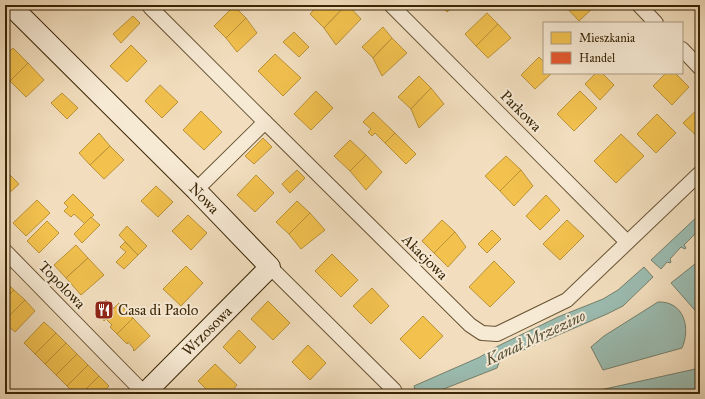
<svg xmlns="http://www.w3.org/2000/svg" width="705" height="399" font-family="'IM FELL Great Primer',serif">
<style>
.water{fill:#9bbcb1;stroke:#74806c}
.homes{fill:#f2c14e;stroke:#ba9238}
.shops{fill:#e4572e;stroke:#b14822}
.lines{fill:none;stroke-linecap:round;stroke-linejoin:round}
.street-casing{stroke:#675333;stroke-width:16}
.secondary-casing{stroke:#392505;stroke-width:22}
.street{stroke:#f7ead5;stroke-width:14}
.secondary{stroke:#f7ead5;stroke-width:20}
.labels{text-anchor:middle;stroke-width:4;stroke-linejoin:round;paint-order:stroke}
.street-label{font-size:15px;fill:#392505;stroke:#f7ead5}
.poi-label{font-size:15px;fill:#392505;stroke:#f7ead5;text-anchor:start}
.water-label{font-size:16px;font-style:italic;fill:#565239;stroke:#f7ead5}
</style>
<rect width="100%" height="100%" fill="#f2debe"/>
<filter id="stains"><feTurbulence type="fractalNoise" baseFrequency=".005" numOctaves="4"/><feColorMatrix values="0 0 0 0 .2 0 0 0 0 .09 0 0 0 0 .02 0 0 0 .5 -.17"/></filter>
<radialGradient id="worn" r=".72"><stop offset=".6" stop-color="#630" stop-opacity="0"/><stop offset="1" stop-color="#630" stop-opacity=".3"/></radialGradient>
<g class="water">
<path d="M700,214V229L684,245L686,248L685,249L681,247L670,259L671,262L670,263L667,262L661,269L651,260Z"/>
<path d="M700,260V316L671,283Z"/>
<path d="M644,267L653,277L623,306L607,314L500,360L497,368L431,394H416L414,386L480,357L498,346L558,317L603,299L618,290Z"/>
<path d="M658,302C684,301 691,328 682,348L603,370L591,347L604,336Z"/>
<path d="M700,368V394H582Z"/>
</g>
<g class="homes">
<path d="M318,5H346L324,28L310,14Z"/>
<path d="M346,5H348L361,19L336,45L324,28Z"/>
<path d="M441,5H455L447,12Z"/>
<path d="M566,5H596L579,21L565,6Z"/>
<path d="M689,5H700V16Z"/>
<path d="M234,6L246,18L226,38L214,26Z"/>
<path d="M487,13L498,24L476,46L465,34Z"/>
<path d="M133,16L140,23L121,43L113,34Z"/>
<path d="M246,18L257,33L237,52L226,38Z"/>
<path d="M498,24L511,38L488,58L476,46Z"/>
<path d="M383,27L392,38L373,58L362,47Z"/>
<path d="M294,32L309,47L299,57L283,42Z"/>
<path d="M392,38L407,53L382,76L373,58Z"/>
<path d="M131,45L147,61L127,82L110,66Z"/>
<path d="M13,48L28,63L10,81L5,75V56Z"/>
<path d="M275,54L301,78L283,96L258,71Z"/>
<path d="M539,57L544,62V73H552L535,89L521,75Z"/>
<path d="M28,63L44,80L26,97L10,81Z"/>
<path d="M596,73H602L614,85L600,100L585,84Z"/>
<path d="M666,73H675L689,87L672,105L653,86Z"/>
<path d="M419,76L431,88L411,109L398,97Z"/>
<path d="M160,85L178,102L162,118L145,101Z"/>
<path d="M431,88L444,104L419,128L411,109Z"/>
<path d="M316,91L333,108L311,130L294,114Z"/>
<path d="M580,91L597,108L574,131L557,114Z"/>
<path d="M62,93L78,108L67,119L51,103Z"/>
<path d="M700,107V139L683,123Z"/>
<path d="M201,111L222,132L204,150L183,130Z"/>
<path d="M373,112L395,133L385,143L375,133L372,136L368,132L371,129L363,122Z"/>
<path d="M657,114L676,133L656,153L637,134Z"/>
<path d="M99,133L110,146L90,165L79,153Z"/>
<path d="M395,133L416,154L406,164L385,143Z"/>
<path d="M621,134L644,156L616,183L594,161Z"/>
<path d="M263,138L272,147L254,164L245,156Z"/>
<path d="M350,140L366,155L350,171L334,156Z"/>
<path d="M110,146L124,160L104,179L90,165Z"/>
<path d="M366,155L382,172L366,190L350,171Z"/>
<path d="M506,156L521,170L500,191L485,176Z"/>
<path d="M297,170L305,178L290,193L282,184Z"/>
<path d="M521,170L533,186L514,206L500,191Z"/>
<path d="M7,172L19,184L5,197V174Z"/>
<path d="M256,175L274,193L255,212L237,195Z"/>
<path d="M156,186L173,202L158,217L141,201Z"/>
<path d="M73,194L94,215L85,224L74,214L71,217L64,211L68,207L64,203Z"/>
<path d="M546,195L560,210L540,230L526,216Z"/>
<path d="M37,200L50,213L26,236L13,223Z"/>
<path d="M297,201L310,213L289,234L276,222Z"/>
<path d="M310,213L325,230L301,249L289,234Z"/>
<path d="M188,215L207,233L191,250L172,231Z"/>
<path d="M91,217L100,225L82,243L74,234Z"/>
<path d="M442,220L455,232L434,253L422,241Z"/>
<path d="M567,220L584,236L560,260L543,244Z"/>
<path d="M47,221L59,233L39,253L27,241Z"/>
<path d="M127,226L147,246L138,255L119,235Z"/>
<path d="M492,230L501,239L487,253L478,244Z"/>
<path d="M455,232L466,247L448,267L434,253Z"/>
<path d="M125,242L138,255L124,269L116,262L126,252L120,247Z"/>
<path d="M76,245L88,258L66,278L54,265Z"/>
<path d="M332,254L358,280L341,297L315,271Z"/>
<path d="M88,258L104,275L81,295L66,278Z"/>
<path d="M494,261L515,282L490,307L469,287Z"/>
<path d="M186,266L203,283L181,306L163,289Z"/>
<path d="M5,281L14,290L5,299Z"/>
<path d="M372,288L389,306L371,324L353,306Z"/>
<path d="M14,290L25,300L5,320V299Z"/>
<path d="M25,300L35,311L15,332L5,323V320Z"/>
<path d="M268,301L290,323L273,340L251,319Z"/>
<path d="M119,303L133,318L117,334L110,327L112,325L106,319L104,321L103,319Z"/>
<path d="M423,316L443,336L420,359L400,339Z"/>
<path d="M133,318L150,336L134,351L133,350L134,349L128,342L127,344L117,334Z"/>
<path d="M44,322L56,333L35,354L24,343Z"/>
<path d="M239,330L256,347L240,364L223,347Z"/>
<path d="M56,333L66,343L45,364L35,354Z"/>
<path d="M66,343L77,354L56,375L45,364Z"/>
<path d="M308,345L326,363L310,380L292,362Z"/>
<path d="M77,354L88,365L67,386L56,375Z"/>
<path d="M215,364L237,385L229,394H211L198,381Z"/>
<path d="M88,365L99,376L81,394H75L67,386Z"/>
<path d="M99,376L109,386L101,394H81Z"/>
</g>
<path class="shops" d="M106,300L114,308L103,319L95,311Z"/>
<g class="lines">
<defs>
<g id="street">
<path d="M391,5L627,242"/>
<path d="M639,5L656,23"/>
<path d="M150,7L265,122L470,325L482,333L497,334L567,300L700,173"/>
<path d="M682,49L700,68"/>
<path d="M196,190L265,122"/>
<path d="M5,251L144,393"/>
<path d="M270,267L394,390L396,394"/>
</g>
<g id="secondary">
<path id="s1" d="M10,5L196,190L270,267L144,394"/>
</g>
</defs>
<use href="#street" class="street-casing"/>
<use href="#secondary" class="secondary-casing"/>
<use href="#street" class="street"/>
<use href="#secondary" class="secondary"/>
</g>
<defs>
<symbol id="restaurant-square" viewBox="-11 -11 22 22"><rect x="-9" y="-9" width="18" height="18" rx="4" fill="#8f2418" stroke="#f7ead5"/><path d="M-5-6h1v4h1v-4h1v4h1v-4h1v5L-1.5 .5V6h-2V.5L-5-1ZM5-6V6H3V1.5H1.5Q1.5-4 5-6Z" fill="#fff"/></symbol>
</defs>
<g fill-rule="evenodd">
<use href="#restaurant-square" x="93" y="299" width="22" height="22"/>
</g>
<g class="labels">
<g class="street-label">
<text transform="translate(521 111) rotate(45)" y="5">Parkowa</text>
<text dy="5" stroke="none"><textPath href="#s1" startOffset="274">Nowa</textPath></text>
<text transform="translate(425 257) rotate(45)" y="5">Akacjowa</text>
<text transform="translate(62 285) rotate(46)" y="5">Topolowa</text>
<text transform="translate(207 331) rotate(-45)" y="5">Wrzosowa</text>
</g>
<g class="poi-label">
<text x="118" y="315">Casa di Paolo</text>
</g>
<g class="water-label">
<text transform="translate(535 337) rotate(-25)" y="6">Kanał Mrzezino</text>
</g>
</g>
<rect width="705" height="399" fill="none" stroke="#f2debe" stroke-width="20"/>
<rect x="6" y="6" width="693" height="387" fill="none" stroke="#392505" stroke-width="2"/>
<rect x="10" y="10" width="685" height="379" fill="none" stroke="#392505"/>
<rect x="543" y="22" width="140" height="52" fill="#f7ead5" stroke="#ab9b82"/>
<rect x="551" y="32" width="20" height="12" fill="#f2c14e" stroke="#ab9b82"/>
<text x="579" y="42" font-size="12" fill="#392505">Mieszkania</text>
<rect x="551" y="52" width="20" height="12" fill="#e4572e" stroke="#ab9b82"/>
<text x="579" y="62" font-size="12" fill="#392505">Handel</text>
<rect width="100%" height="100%" filter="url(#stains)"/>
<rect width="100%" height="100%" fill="url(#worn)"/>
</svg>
